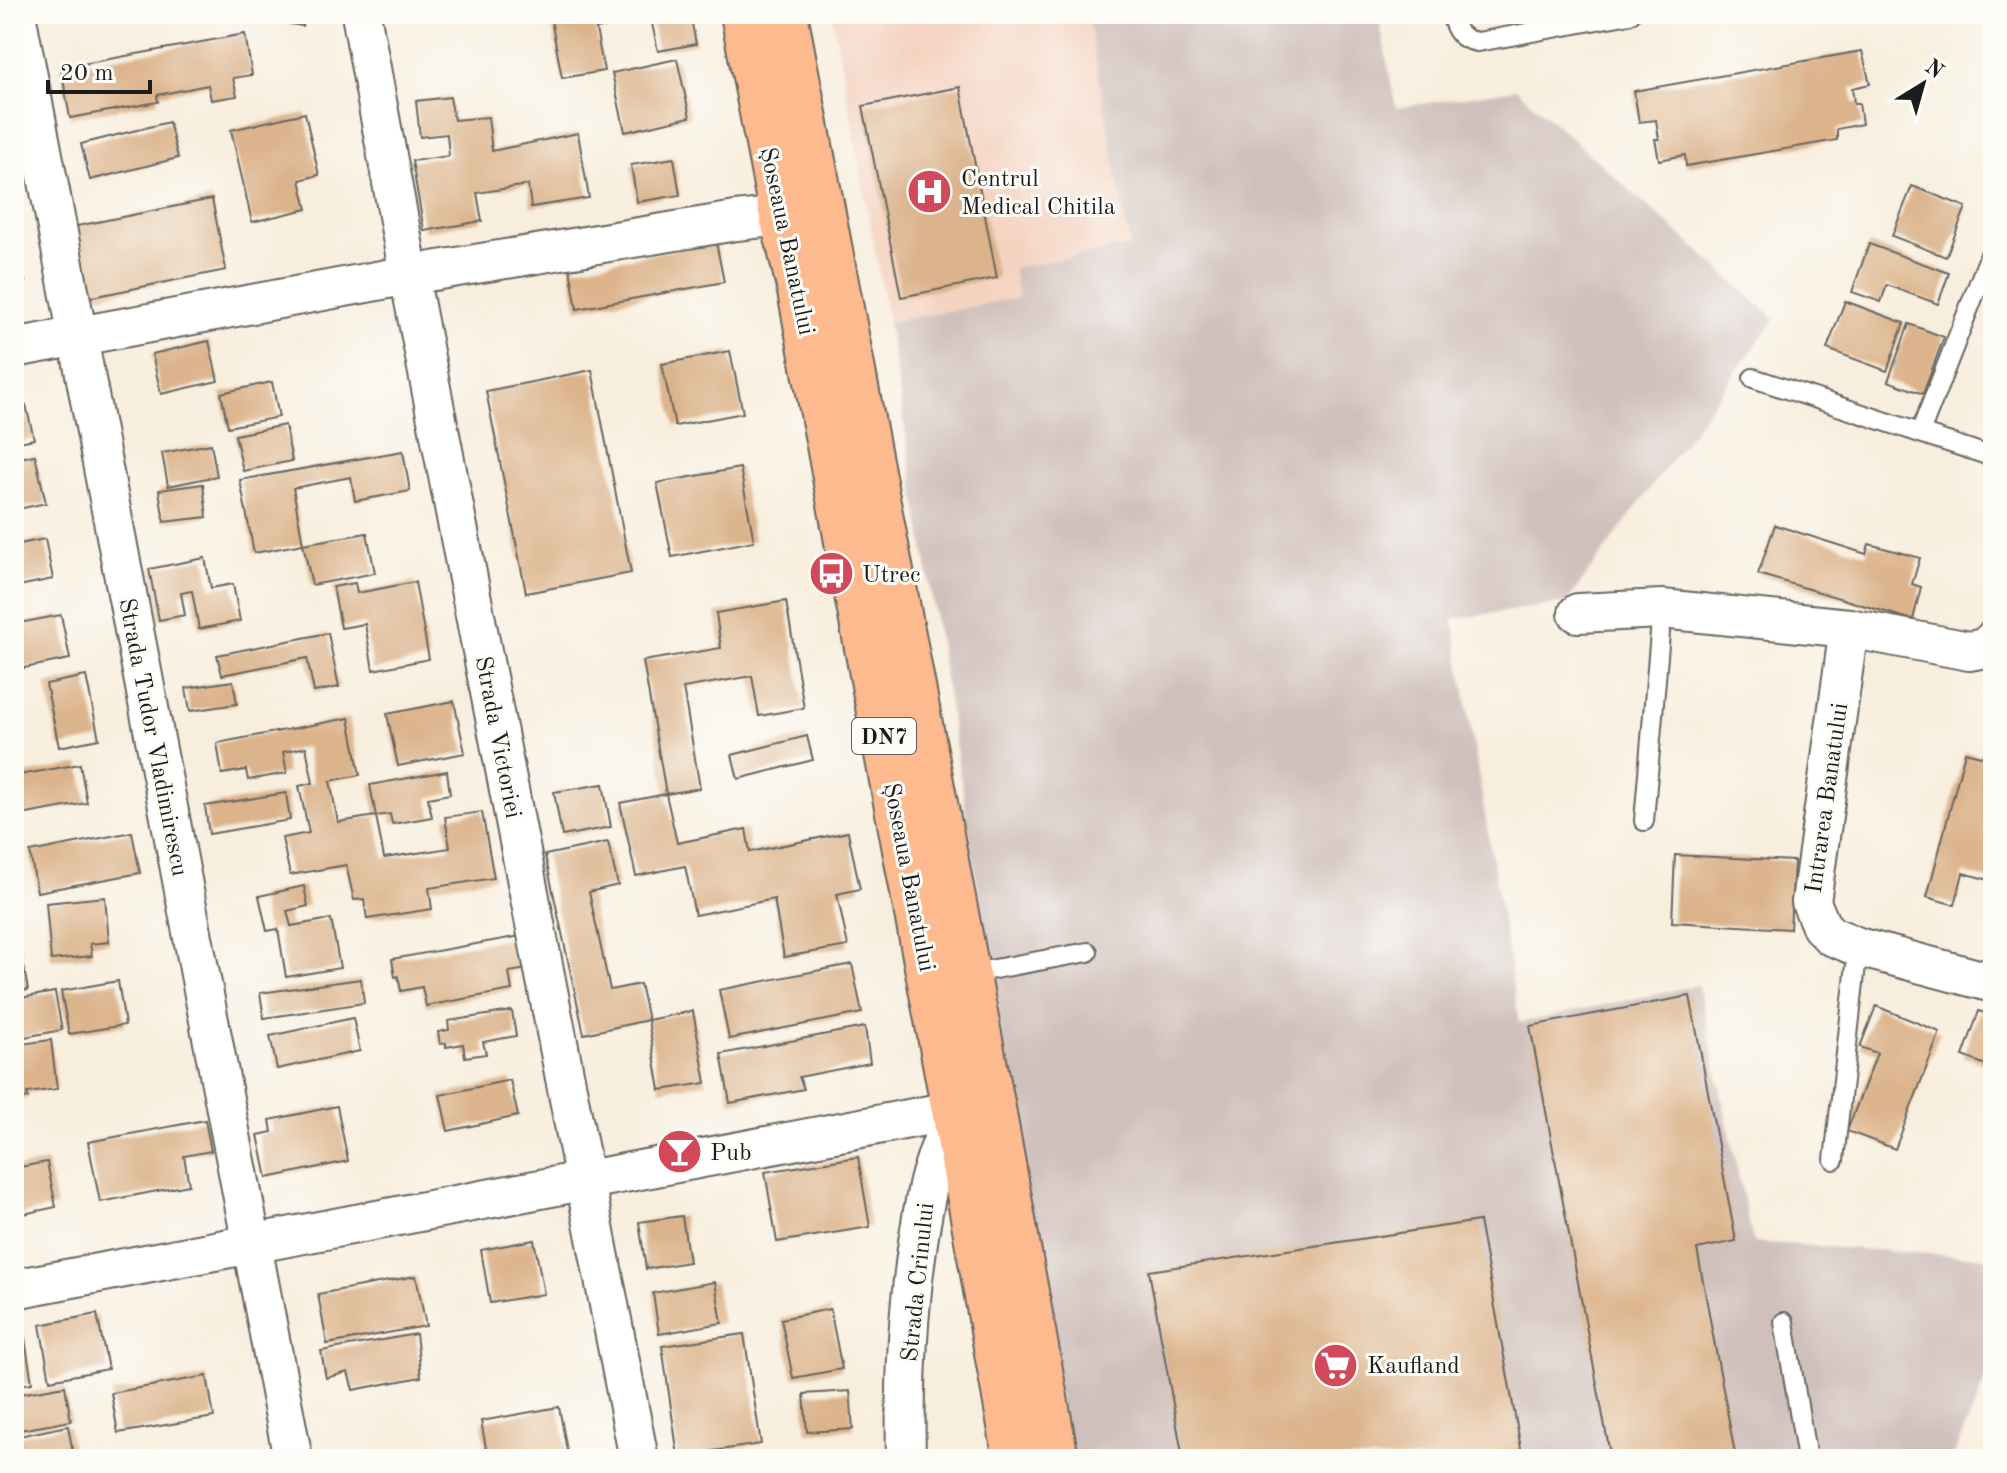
<svg xmlns="http://www.w3.org/2000/svg" width="2007" height="1473" font-family="'Old Standard TT',serif">
<style>
.built{fill:#f4d3c1}
.industrial{fill:#d0c0bc}
.building{fill:#dcb48c}
.lines{fill:none;stroke-linecap:round;stroke-linejoin:round}
.lane-casing{stroke:#696660;stroke-width:22}
.street-casing{stroke:#696660;stroke-width:42}
.primary-casing{stroke:#696660;stroke-width:48}
.lane{stroke:#fff;stroke-width:18}
.street{stroke:#fff;stroke-width:38}
.primary{stroke:#fcba8e;stroke-width:44}
.labels{text-anchor:middle;stroke-width:6;stroke-linejoin:round;paint-order:stroke}
.shield{fill:#fdfcf7;stroke:#605f5e;stroke-width:2}
.shield-label{font-size:22px;font-weight:bold;fill:#1c1c1c}
.poi-label{font-size:24px;fill:#1c1c1c;stroke:#fdfcf7;text-anchor:start}
.street-label{font-size:24px;fill:#1c1c1c;stroke:#fdfcf7}
</style>
<rect width="100%" height="100%" fill="#fdfcf7"/>
<filter id="ink" filterUnits="userSpaceOnUse"><feTurbulence type="fractalNoise" baseFrequency=".0125" numOctaves="2"/><feDisplacementMap in="SourceGraphic" scale="16" xChannelSelector="R" yChannelSelector="G"/><feConvolveMatrix kernelMatrix="1 2 1 2 8 2 1 2 1" color-interpolation-filters="sRGB"/></filter>
<filter id="wash" filterUnits="userSpaceOnUse"><feTurbulence type="fractalNoise" baseFrequency=".006" numOctaves="4" result="noise"/><feDisplacementMap in="SourceGraphic" scale="32" xChannelSelector="R" yChannelSelector="G"/><feGaussianBlur stdDeviation="1.8" result="paint"/><feColorMatrix in="noise" values="0 0 0 0 0 0 0 0 0 0 0 0 0 0 0 0 0 1.4 0 .05"/><feComposite in="paint" operator="in"/></filter>
<g filter="url(#wash)">
<rect width="100%" height="100%" fill="#f8eede"/>
<path class="built" d="M832,14H1087L1130,246L1014,268L1019,298L888,322Z"/>
<path class="industrial" d="M1087,14H1378L1396,108L1516,89L1775,319L1566,603L1453,619L1519,1023L1698,985L1753,1242L1993,1258V1364L1952,1459H1069L888,322L1018,298L1013,268L1130,246Z"/>
<g id="blocks">
<g class="building">
<path d="M263,14H305L303,26L263,19Z"/>
<path d="M550,14H690L696,44L658,51L651,19L596,29L604,71L562,78Z"/>
<path d="M245,34L252,75L233,78L237,96L211,100L208,85L157,95L158,102L70,118L61,68Z"/>
<path d="M1862,51L1870,84L1852,88L1854,103H1859L1862,124L1837,129V140L1686,166L1685,155L1659,160L1655,139H1659L1656,120L1639,122L1634,91Z"/>
<path d="M677,59L690,117L625,132L612,73Z"/>
<path d="M960,87L997,278L901,297L863,106Z"/>
<path d="M450,97L454,120L488,117L492,151L578,133L589,198L531,207L528,185L477,193L482,221L424,231L412,161L449,156L447,134L420,137L416,101Z"/>
<path d="M305,113L319,175L300,180L307,209L252,222L231,130Z"/>
<path d="M169,122L178,158L90,180L81,144Z"/>
<path d="M674,158L680,195L637,202L631,165Z"/>
<path d="M1912,186L1966,207L1946,257L1892,236Z"/>
<path d="M212,199L226,270L87,298L72,227Z"/>
<path d="M14,240L25,282L14,285Z"/>
<path d="M716,242L724,282L577,309L570,269Z"/>
<path d="M1869,244L1949,273L1938,304L1887,285L1881,302L1852,292Z"/>
<path d="M1845,301L1904,323L1887,371L1827,349Z"/>
<path d="M1909,324L1944,337L1923,394L1888,381Z"/>
<path d="M209,341L218,381L161,394L152,354Z"/>
<path d="M730,351L743,413L675,426L662,364Z"/>
<path d="M592,370L631,573L526,593L486,391Z"/>
<path d="M272,382L279,417L228,427L221,393Z"/>
<path d="M26,405L34,439L14,443V408Z"/>
<path d="M285,425L292,461L243,471L235,435Z"/>
<path d="M211,444L217,476L168,486L162,453Z"/>
<path d="M403,451L410,491L355,501L351,477L293,488L303,544L254,553L240,480Z"/>
<path d="M35,455L46,503L14,510V459Z"/>
<path d="M740,468L754,541L672,557L657,483Z"/>
<path d="M203,484L207,517L164,522L159,490Z"/>
<path d="M1775,525L1866,554L1869,544L1920,558L1912,584L1921,587L1913,620L1758,574Z"/>
<path d="M367,533L375,573L312,585L303,544Z"/>
<path d="M45,539L53,579L14,587V545Z"/>
<path d="M205,558L211,588L233,584L240,621L199,629L192,591L181,593L185,615L159,620L149,569Z"/>
<path d="M415,582L429,659L373,670L365,624L341,628L333,587L355,583L357,593Z"/>
<path d="M786,601L804,708L759,716L752,676L683,688L700,788L666,794L643,661L721,648L716,613Z"/>
<path d="M61,615L70,659L14,670V624Z"/>
<path d="M328,633L339,687L314,692L307,658L222,675L217,655Z"/>
<path d="M86,676L99,739L59,747L46,684Z"/>
<path d="M233,681L237,704L190,711L186,688Z"/>
<path d="M454,701L465,753L398,766L387,714Z"/>
<path d="M349,718L360,775L330,781L338,822L376,816L370,785L447,771L450,794L428,798L432,817L392,824L390,814L376,816L384,858L450,848L445,817L482,812L494,878L429,888L432,909L367,919L364,899L354,900L346,865L290,875L282,838L309,833L299,786L313,783L306,747L283,752L287,773L248,780L246,770L222,774L217,743Z"/>
<path d="M807,736L813,760L738,779L732,755Z"/>
<path d="M1965,752L1993,759V881L1963,873L1955,905L1927,897Z"/>
<path d="M80,764L87,803L21,815L14,776Z"/>
<path d="M603,784L611,827L562,836L554,792Z"/>
<path d="M286,793L290,820L209,834L205,806Z"/>
<path d="M666,794L677,843L746,829L750,852L848,832L860,889L837,894L848,946L784,957L774,899L695,915L685,866L636,876L620,803Z"/>
<path d="M132,832L140,873L37,892L30,852Z"/>
<path d="M608,842L618,885L589,892L610,990L640,984L648,1020L693,1011L706,1083L660,1090L648,1020L584,1034L545,855Z"/>
<path d="M1675,855L1794,861L1790,929L1672,922Z"/>
<path d="M304,886L308,906L287,911L291,926L331,919L340,968L286,977L278,929L267,931L259,896Z"/>
<path d="M105,897L109,942L90,944L92,956L51,960L46,903Z"/>
<path d="M521,936L527,969L509,972L512,990L426,1006L422,987L401,991L398,976L395,977L392,959Z"/>
<path d="M18,937L28,990L14,992V938Z"/>
<path d="M852,964L862,1013L729,1039L719,990Z"/>
<path d="M361,979L364,1003L264,1018L260,993Z"/>
<path d="M118,981L125,1025L69,1034L61,991Z"/>
<path d="M55,992L62,1030L14,1039V999Z"/>
<path d="M1690,996L1736,1241L1697,1249L1736,1459H1611L1530,1026Z"/>
<path d="M1876,1006L1940,1032L1895,1149L1847,1131L1877,1053L1860,1047Z"/>
<path d="M512,1011L516,1036L483,1042L486,1054L465,1057L463,1044L446,1047V1043L440,1044L438,1032L449,1030L448,1021Z"/>
<path d="M1979,1011L1993,1016V1068L1963,1056Z"/>
<path d="M353,1018L360,1051L277,1069L270,1036Z"/>
<path d="M865,1027L870,1063L799,1077L804,1089L730,1103L721,1054Z"/>
<path d="M51,1040L57,1089L27,1093L28,1098L14,1101V1045Z"/>
<path d="M510,1080L518,1116L448,1131L440,1095Z"/>
<path d="M337,1106L348,1161L267,1178L258,1135L272,1132L270,1120Z"/>
<path d="M205,1120L211,1151L184,1156L189,1185L100,1202L88,1142Z"/>
<path d="M858,1157L870,1227L777,1242L765,1172Z"/>
<path d="M47,1162L56,1207L14,1216V1168Z"/>
<path d="M682,1216L689,1262L646,1269L639,1222Z"/>
<path d="M1479,1221L1523,1459H1183L1149,1271Z"/>
<path d="M534,1240L544,1294L490,1303L481,1250Z"/>
<path d="M416,1276L426,1326L327,1344L318,1294Z"/>
<path d="M715,1282L722,1323L659,1334L653,1293Z"/>
<path d="M830,1309L842,1369L793,1378L781,1319Z"/>
<path d="M97,1314L108,1369L50,1380L40,1325Z"/>
<path d="M24,1333L32,1383L14,1386V1334Z"/>
<path d="M416,1334L421,1377L353,1390L348,1372L326,1378L321,1351Z"/>
<path d="M744,1334L761,1444L678,1456L662,1346Z"/>
<path d="M207,1376L214,1417L118,1433L111,1393Z"/>
<path d="M65,1386L71,1421L14,1431V1395Z"/>
<path d="M850,1391L853,1429L807,1432L804,1394Z"/>
<path d="M559,1407L568,1456L550,1459H488L481,1421Z"/>
<path d="M68,1426L74,1459H14V1437Z"/>
</g>
</g>
</g>
<g filter="url(#ink)">
<use href="#blocks" fill-opacity="0" stroke="#696660" stroke-width="2"/>
<g class="lines">
<defs>
<g id="lane">
<path d="M1451,14C1455,31 1461,40 1478,42L1630,14"/>
<path d="M1753,378L1993,457"/>
<path d="M1920,433L1993,247"/>
<path d="M1644,821L1662,609"/>
<path d="M967,974L1088,952"/>
<path d="M1834,1160L1858,947"/>
<path d="M1784,1322L1807,1459"/>
</g>
<g id="street">
<path d="M16,14L293,1459"/>
<path d="M361,14L409,275L639,1459"/>
<path d="M14,348L409,275L736,221L782,216"/>
<path d="M1578,613L1662,609L1849,628L1969,651L1985,648L1993,640"/>
<path d="M1849,628L1811,902L1821,926L1831,936L1844,941L1858,947L1993,983"/>
<path d="M14,1289C337,1229 659,1165 982,1105"/>
<path d="M906,1459C904,1370 909,1278 927,1191C932,1164 945,1136 954,1110"/>
</g>
<g id="primary">
<path d="M743,14L782,216L799,286L954,1110L1016,1459"/>
<path d="M785,14L992,1103L1056,1459"/>
</g>
</defs>
<use href="#lane" class="lane-casing"/>
<use href="#street" class="street-casing"/>
<use href="#primary" class="primary-casing"/>
<use href="#lane" class="lane"/>
<use href="#street" class="street"/>
<use href="#primary" class="primary"/>
</g>
</g>
<defs>
<symbol id="hospital-disc" viewBox="-11 -11 22 22"><circle r="9.5" fill="#d1495b" stroke="#fdfcf7"/><path d="M-5-5h3v3.5h4V-5h3V5h-3V1.5h-4V5h-3Z" fill="#fff"/></symbol>
<symbol id="bus-disc" viewBox="-11 -11 22 22"><circle r="9.5" fill="#d1495b" stroke="#fdfcf7"/><path d="M-5-6H5V4H4V6H2V4H-2V6H-4V4H-5ZM-3.5-4V0h7V-4ZM-3.5 1.2v1.5H-2V1.2ZM2 1.2v1.5H3.5V1.2Z" fill="#fff"/></symbol>
<symbol id="bar-disc" viewBox="-11 -11 22 22"><circle r="9.5" fill="#d1495b" stroke="#fdfcf7"/><path d="M-6-5H6L.8 .8V4.5H3.5V6h-7V4.5H-.8V.8Z" fill="#fff"/></symbol>
<symbol id="supermarket-disc" viewBox="-11 -11 22 22"><circle r="9.5" fill="#d1495b" stroke="#fdfcf7"/><path d="M-6-5.5h2.5l.6 2H6L4.5 2H-2.5L-4.4-4H-6ZM-1.5 3.2a1.3 1.3 0 1 0 .1 0ZM3 3.2a1.3 1.3 0 1 0 .1 0Z" fill="#fff"/></symbol>
</defs>
<g fill-rule="evenodd">
<use href="#hospital-disc" x="904" y="166" width="51" height="51"/>
<use href="#bus-disc" x="806" y="548" width="51" height="51"/>
<use href="#bar-disc" x="654" y="1126" width="51" height="51"/>
<use href="#supermarket-disc" x="1310" y="1340" width="51" height="51"/>
</g>
<g class="labels">
<rect class="shield" x="852" y="718" width="64" height="36" rx="6"/>
<g class="shield-label">
<text x="884" y="744">DN7</text>
</g>
<g class="poi-label">
<text x="961" y="186">Centrul<tspan x="961" dy="28">Medical Chitila</tspan></text>
<text x="862" y="582">Utrec</text>
<text x="710" y="1160">Pub</text>
<text x="1367" y="1373">Kaufland</text>
</g>
<g class="street-label">
<text transform="translate(788 241) rotate(78)" y="8">Șoseaua Banatului</text>
<text transform="translate(154 737) rotate(79)" y="8">Strada Tudor Vladimirescu</text>
<text transform="translate(499 737) rotate(79)" y="8">Strada Victoriei</text>
<text transform="translate(1826 798) rotate(-82)" y="8">Intrarea Banatului</text>
<text transform="translate(910 877) rotate(79)" y="8">Șoseaua Banatului</text>
<text transform="translate(917 1282) rotate(-84)" y="8">Strada Crinului</text>
</g>
</g>
<rect width="2007" height="1473" fill="none" stroke="#fdfcf7" stroke-width="48"/>
<g transform="translate(1923 84) rotate(37)" stroke="#fdfcf7" stroke-width="6" paint-order="stroke">
<path d="M0-6L14 30L0 20L-14 30Z" fill="#1c1c1c"/>
<text y="-12" font-size="22" font-weight="bold" text-anchor="middle" fill="#1c1c1c">N</text>
</g>
<path d="M48 80v12h102v-12" fill="none" stroke="#1c1c1c" stroke-width="4"/>
<text x="60" y="80" font-size="24" fill="#1c1c1c" stroke="#fdfcf7" stroke-width="6" paint-order="stroke">20 m</text>
</svg>
